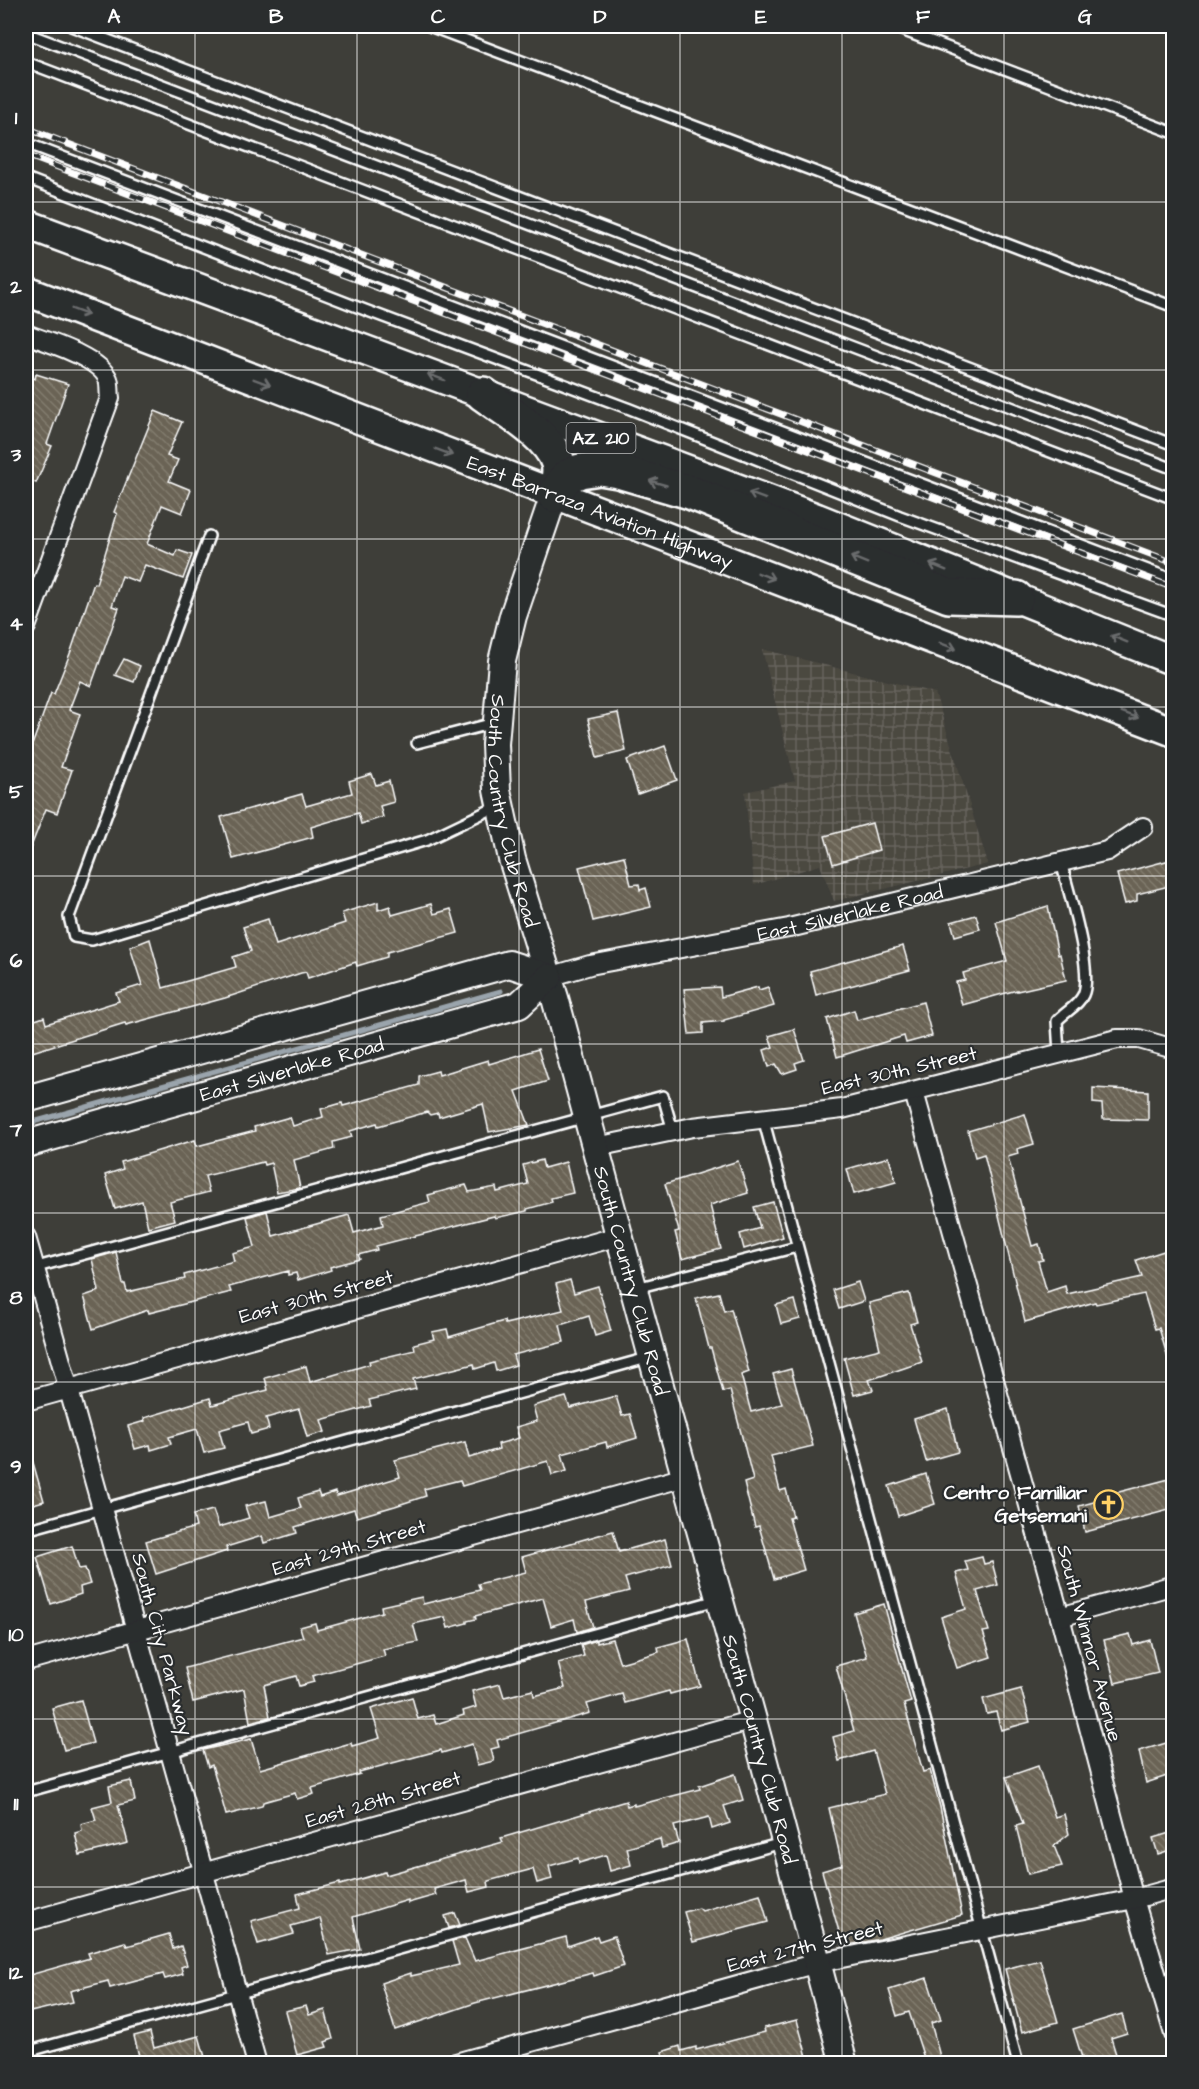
<svg xmlns="http://www.w3.org/2000/svg" width="1199" height="2089" font-family="'Architects Daughter',sans-serif">
<style>
.industrial{fill:url(#industrial-grid)}
.lines{fill:none;stroke-linecap:round;stroke-linejoin:round}
.stream{stroke:#9aa4ac;stroke-width:5}
.building{fill:url(#building-back-hatch);stroke:#fff;stroke-width:1.5}
.lane-casing{stroke:#fff;stroke-width:14}
.street-casing{stroke:#fff;stroke-width:22}
.secondary-casing{stroke:#fff;stroke-width:30}
.primary-casing{stroke:#fff;stroke-width:33}
.highway-casing{stroke:#fff;stroke-width:38}
.lane{stroke:#2a2d2e;stroke-width:9}
.street{stroke:#2a2d2e;stroke-width:18}
.secondary{stroke:#2a2d2e;stroke-width:26}
.primary{stroke:#2a2d2e;stroke-width:28}
.highway{stroke:#2a2d2e;stroke-width:33}
.rail-casing{stroke:#fff;stroke-width:7}
.rail{stroke:#2a2d2e;stroke-width:4.5;stroke-dasharray:14;stroke-linecap:butt}
.oneway{stroke:#6a6c6d}
.grid{fill:none;stroke:#fff;stroke-width:1.5;stroke-opacity:0.55}
.labels{text-anchor:middle;stroke-width:4.5;stroke-linejoin:round;paint-order:stroke}
.shield{fill:#2a2d2e;stroke:#bfc0c0;stroke-width:1.5}
.shield-label{font-size:18px;font-weight:bold;fill:#fff}
.street-label{font-size:20px;fill:#fff;stroke:#2a2d2e}
.poi-label{font-size:20px;font-weight:bold;fill:#fff;stroke:#2a2d2e;text-anchor:end}
.neatline{fill:none;stroke:#fff;stroke-width:2}
.grid-label{font-size:20px;text-anchor:middle;font-weight:bold;fill:#fff}
</style>
<defs>
<pattern id="industrial-grid" width="8" height="8" patternUnits="userSpaceOnUse" patternTransform="scale(1.5)"><rect width="8" height="8" fill="#4c4941"/><path d="M0 4h8M4 0v8" fill="none" stroke="#67645e"/></pattern>
<pattern id="building-back-hatch" width="6" height="6" patternUnits="userSpaceOnUse" patternTransform="scale(1.5)"><rect width="6" height="6" fill="#6b6454"/><path d="M-1 5l2 2M0 0l6 6M5-1l2 2" fill="none" stroke="#817b6e"/></pattern>
</defs>
<rect width="100%" height="100%" fill="#3e3e39"/>
<filter id="ink" filterUnits="userSpaceOnUse"><feTurbulence type="fractalNoise" baseFrequency=".0167" numOctaves="2"/><feDisplacementMap in="SourceGraphic" scale="12" xChannelSelector="R" yChannelSelector="G"/><feConvolveMatrix kernelMatrix="1 2 1 2 8 2 1 2 1" color-interpolation-filters="sRGB"/></filter>
<g filter="url(#ink)">
<path class="industrial" d="M762,649L935,693L988,864L834,901L820,865L754,885L745,792L795,781Z"/>
<g class="lines">
<path class="stream" d="M26,1124L501,991"/>
</g>
<g class="building">
<path d="M36,374L68,384L47,444L52,446L36,483L26,479V376L35,379Z"/>
<path d="M155,411L182,422L167,456L178,460L169,481L191,490L182,513L162,505L147,544L175,556L177,550L192,555L183,579L145,565L138,582L122,576L112,606L119,608L91,686L80,681L69,710L80,714L61,767L72,770L57,813L46,809L26,859V755L28,756L51,693L54,694L71,651L94,583L96,584L117,514L114,512Z"/>
<path d="M124,659L140,666L134,682L115,675Z"/>
<path d="M618,713L626,751L597,758L588,719Z"/>
<path d="M665,746L677,780L638,794L627,760Z"/>
<path d="M372,774L376,785L389,781L394,802L380,806L383,817L361,824L358,813L311,827L313,837L233,859L221,817L302,794L306,806L352,793L349,781Z"/>
<path d="M872,823L879,850L833,864L825,836Z"/>
<path d="M624,856L631,885L639,884L640,890L646,888L651,907L593,921L579,867Z"/>
<path d="M1170,860L1173,875V885L1137,894V901L1125,904L1117,874Z"/>
<path d="M378,902V910L390,906L392,915L431,904L434,914L451,909L458,933L387,952V957L357,966L356,962L308,978L306,972L301,973L225,998L126,1025L125,1023L26,1054V1023L44,1017L46,1024L119,1001L116,993L142,985L130,947L150,939L163,988L236,967L233,957L251,951L243,927L268,919L276,945L345,923L342,913Z"/>
<path d="M1048,906L1058,955L1060,954L1066,980L1017,991V990L962,1005L956,982L965,980L963,973L1007,961L996,922Z"/>
<path d="M976,915L980,929L955,936L951,922Z"/>
<path d="M903,946L910,970L816,995L810,971Z"/>
<path d="M720,987L721,997L758,987L759,990L768,987L774,1006L724,1020V1021L703,1023V1033L689,1034L684,989Z"/>
<path d="M923,1002L932,1036L906,1043L904,1036L837,1057L827,1019L854,1010L857,1020Z"/>
<path d="M794,1029L804,1060L795,1063L797,1069L782,1074L776,1064L769,1067L764,1050L773,1047L769,1036Z"/>
<path d="M538,1049L548,1081L516,1091L529,1125L489,1132L483,1104L439,1117L438,1113L430,1115L427,1112L378,1126L377,1123L350,1131L352,1137L333,1142L334,1149L294,1160L300,1188L277,1192L271,1163L264,1165L263,1162L205,1176L209,1192L170,1202L175,1220L148,1227L142,1201L115,1209L105,1175L123,1169L121,1162L195,1140L197,1146L255,1131L254,1127L290,1117L293,1126L323,1117L321,1109L342,1103L343,1106L419,1085V1076L438,1071L439,1075L488,1060L489,1064Z"/>
<path d="M1093,1088L1148,1091V1120L1103,1119L1102,1104L1093,1103Z"/>
<path d="M1025,1114L1034,1144L1017,1149L1018,1154L1008,1157L1032,1246L1039,1244L1043,1260L1038,1261L1047,1292L1065,1286L1067,1294L1142,1277L1136,1260L1173,1248V1362H1169L1159,1328L1155,1329L1144,1294L1096,1304L1095,1302L1025,1322L984,1154L975,1157L968,1131Z"/>
<path d="M889,1157L896,1182L854,1194L847,1169Z"/>
<path d="M542,1160L544,1168L566,1162L573,1193L551,1198L552,1202L527,1209V1211L495,1218L494,1216L376,1246L377,1250L358,1255L360,1259L330,1267L331,1270L298,1280L296,1273L288,1275V1271L229,1287L231,1292L149,1313L148,1310L93,1329L84,1296L99,1291L92,1259L116,1252L123,1284H125L127,1292L185,1279L184,1275L234,1261L232,1253L255,1247L247,1217L267,1211L273,1236L349,1215L354,1233L383,1225L381,1215L430,1202L428,1195L466,1185L469,1192L496,1187L497,1192L528,1184L523,1165Z"/>
<path d="M738,1161L748,1193L710,1205L721,1249L682,1259L675,1232L679,1231L665,1184Z"/>
<path d="M773,1202L783,1237L744,1249L740,1234L760,1228L754,1207Z"/>
<path d="M570,1280L574,1293L598,1286L611,1331L595,1336L589,1316L560,1325L564,1342L513,1355L516,1365L496,1371L494,1363L475,1369L474,1364L413,1379L416,1389L369,1400L371,1406L321,1420L325,1432L307,1437L299,1409L266,1418L269,1429L251,1434L248,1422L219,1430L224,1448L204,1453L197,1429L169,1437L171,1444L151,1450L150,1445L135,1449L128,1426L145,1421L144,1418L210,1398L212,1405L268,1390L265,1378L306,1366L310,1382L370,1364L369,1361L415,1350L414,1344L434,1339L432,1332L447,1329L449,1337L504,1321L505,1324L563,1310L556,1284Z"/>
<path d="M858,1282L864,1301L839,1309L833,1290Z"/>
<path d="M719,1293L724,1311L731,1309L749,1372L741,1375L751,1412L782,1404L773,1374L791,1369L813,1446L771,1456L780,1491L786,1489L793,1517L789,1518L804,1570L774,1579L759,1526L755,1527L744,1483L753,1480L730,1390L723,1392L711,1348H709L696,1298Z"/>
<path d="M909,1293L917,1322L910,1324L922,1362L869,1380L873,1390L854,1395L844,1358L880,1349L869,1303Z"/>
<path d="M795,1300L800,1319L781,1324L776,1305Z"/>
<path d="M616,1396L622,1416L630,1414L637,1438L607,1447L606,1442L562,1454L567,1471L552,1475L548,1461L462,1486L460,1480L424,1489L426,1496L395,1506L357,1517L354,1509L295,1527L297,1533L264,1543L262,1536L226,1547L227,1551L156,1574L146,1541L196,1527L193,1515L213,1510L219,1527L249,1518L245,1506L266,1501L270,1517L301,1508L298,1498L318,1492L320,1497L335,1492L337,1496L400,1477L395,1460L465,1442L469,1458L499,1449L498,1444L519,1438L516,1427L537,1421L533,1406L566,1397L570,1408Z"/>
<path d="M948,1409L958,1452L926,1461L914,1419Z"/>
<path d="M26,1452H30L44,1501L26,1506Z"/>
<path d="M926,1474L935,1504L898,1516L889,1486Z"/>
<path d="M1173,1478V1509L1085,1532L1079,1506L1112,1497L1111,1494Z"/>
<path d="M613,1531L619,1552L665,1539L672,1565L625,1578L629,1591L586,1602L593,1627L577,1632L574,1619L551,1626L543,1598L475,1616L476,1619L467,1621V1623L448,1628L445,1617L413,1624L418,1642L383,1649L385,1656L312,1676L314,1682L299,1686L296,1676L264,1685L270,1717L250,1722L244,1689L193,1702L185,1668L303,1637L300,1627L315,1623L317,1630L382,1612L381,1606L422,1597L423,1604L480,1590L478,1584L526,1572L522,1557Z"/>
<path d="M72,1546L79,1569L85,1568L90,1584L80,1587L81,1594L51,1604L37,1557Z"/>
<path d="M982,1557L984,1564L992,1562L998,1585L977,1591L989,1631L983,1632L991,1657L957,1668L941,1617L966,1609L956,1573L968,1570L965,1561Z"/>
<path d="M884,1604L911,1702L904,1704L923,1772L930,1770L940,1807L962,1915L880,1939L843,1946L822,1871L842,1865L829,1808L885,1794L873,1751L839,1761L833,1737L854,1731L836,1666L867,1657L854,1613Z"/>
<path d="M1130,1634L1133,1645L1150,1640L1158,1673L1115,1683L1104,1640Z"/>
<path d="M612,1639L620,1663L659,1652L658,1647L688,1639L700,1686L670,1694L669,1691L625,1703L622,1694L587,1704L590,1713L497,1740L499,1747L491,1749L494,1761L477,1765L472,1744L442,1753L441,1750L359,1772L360,1774L312,1788L314,1794L297,1799L295,1793L263,1802L262,1806L226,1815L212,1765L208,1767L203,1750L251,1739L260,1769L351,1743L352,1746L380,1738L371,1709L412,1697L418,1719L433,1715L436,1724L464,1715L463,1711L476,1707L472,1691L500,1684L504,1697L533,1690L534,1696L565,1688L558,1663L584,1656L581,1645L597,1640V1643Z"/>
<path d="M1021,1689L1030,1722L1001,1730L996,1712L987,1714L983,1699Z"/>
<path d="M81,1700L93,1743L64,1750L52,1708Z"/>
<path d="M1173,1741V1774L1146,1783L1139,1751Z"/>
<path d="M1038,1766L1055,1817L1064,1814L1069,1834L1054,1846L1062,1866L1028,1874L1016,1826L1023,1824L1006,1777Z"/>
<path d="M735,1774L743,1800L724,1806L730,1823L712,1829L709,1817L674,1826L679,1843L662,1848L660,1839L627,1848L631,1865L610,1871L606,1855L579,1863L578,1858L549,1866L552,1879L537,1883L533,1869L488,1881L489,1887L469,1892L466,1880L434,1889L436,1895L408,1903V1900L353,1917L360,1949L329,1955L320,1918L291,1926L294,1934L258,1944L251,1921L300,1908L297,1894L340,1883V1885L385,1872L386,1875L503,1842L501,1838L626,1801L627,1806L634,1804V1806L700,1789L699,1786Z"/>
<path d="M131,1781L135,1801L118,1805L128,1843L80,1855L75,1833L82,1831L81,1824L96,1820L92,1807L112,1802L109,1786Z"/>
<path d="M1173,1832V1849L1158,1854L1153,1838Z"/>
<path d="M760,1894L768,1922L693,1942L684,1912L699,1908L702,1911Z"/>
<path d="M455,1913L460,1925L449,1928L445,1916Z"/>
<path d="M169,1934L173,1949L181,1946L187,1965L181,1967L183,1974L165,1979L163,1974L110,1988L108,1981L70,1991L73,2002L26,2013V1976L90,1958L88,1953L125,1942L127,1946Z"/>
<path d="M597,1936L599,1941L614,1936L624,1966L594,1976L593,1973L475,2003L395,2030L381,1983L411,1973V1976L459,1965L452,1941L465,1938L475,1961L566,1937L568,1946Z"/>
<path d="M1040,1960L1058,2022L1022,2032L1005,1969Z"/>
<path d="M927,1978L941,2020L931,2023L942,2064H926L909,2012L897,2016L889,1990Z"/>
<path d="M306,2006L309,2015L325,2010L333,2039L325,2042L327,2047L297,2055L285,2011Z"/>
<path d="M1122,2014L1127,2033L1111,2038L1119,2064H1084L1073,2029Z"/>
<path d="M797,2020L809,2064H654L653,2060L664,2057L662,2052L680,2046L681,2051L696,2047V2050L765,2032L764,2028Z"/>
<path d="M150,2032L154,2048L199,2036L207,2064H141L134,2036Z"/>
</g>
<g class="lines">
<defs>
<g id="lane">
<path d="M71,26L1174,445"/>
<path d="M429,26L1174,307"/>
<path d="M891,26L1174,133"/>
<path d="M26,33L1174,469"/>
<path d="M26,62L1174,499"/>
<path d="M26,143L1174,580"/>
<path d="M26,178L365,310L630,409L900,516L1174,616"/>
<path d="M209,536L69,917L74,937L92,940L427,840L498,806"/>
<path d="M417,743L494,723"/>
<path d="M1059,1053L1057,1021C1065,1012 1078,1006 1083,995C1094,971 1068,890 1061,862"/>
<path d="M763,1118L1018,2064"/>
<path d="M26,1270L663,1096L673,1131"/>
<path d="M636,1288L797,1247"/>
<path d="M26,1530L651,1357"/>
<path d="M26,1792L717,1600"/>
<path d="M26,2052L782,1843"/>
</g>
<g id="street">
<path d="M26,334C47,342 99,357 108,379C110,384 109,393 110,398L26,627"/>
<path id="s1" d="M549,977L590,965L789,928L1107,851L1143,827"/>
<path d="M914,1092L1060,1617L1134,1899L1174,2034"/>
<path d="M596,1147L693,1127L842,1109L1117,1039H1139L1174,1049"/>
<path d="M26,1237C104,1512 178,1788 257,2064"/>
<path d="M26,1401L619,1236"/>
<path d="M1060,1617L1174,1585"/>
<path d="M26,1661L685,1477"/>
<path d="M26,1922L753,1720"/>
<path d="M452,2064L817,1963L1134,1899L1174,1888"/>
</g>
<g id="secondary">
<path id="s2" d="M554,495L513,616L502,661L495,744L497,790L512,859L555,998L652,1357L753,1720L844,2064"/>
<path d="M26,1099L509,964L549,977"/>
<path id="s3" d="M26,1144L519,1005L549,977"/>
</g>
<g id="primary">
<path d="M26,224L817,518L1174,661"/>
<path id="s4" d="M26,291L1174,732"/>
</g>
<g id="highway">
<path d="M483,394C505,410 550,435 558,463C561,474 557,484 554,495"/>
<path d="M554,495L566,477L580,471L600,468L618,471L690,492L949,596L1016,598"/>
</g>
</defs>
<use href="#lane" class="lane-casing"/>
<use href="#street" class="street-casing"/>
<use href="#secondary" class="secondary-casing"/>
<use href="#primary" class="primary-casing"/>
<use href="#highway" class="highway-casing"/>
<use href="#lane" class="lane"/>
<use href="#street" class="street"/>
<use href="#secondary" class="secondary"/>
<use href="#primary" class="primary"/>
<use href="#highway" class="highway"/>
<defs>
<g id="rail">
<path d="M26,128L1174,563"/>
<path d="M26,155L1174,588"/>
</g>
</defs>
<use href="#rail" class="rail-casing"/>
<use href="#rail" class="rail"/>
</g>
<defs><path id="oneway-shaft" d="M-6 0H5M1.5-3L5.5 0L1.5 3" fill="none" stroke-width="1.6" stroke-linecap="round" stroke-linejoin="round" transform="scale(1.5)"/></defs>
<g class="oneway">
<use href="#oneway-shaft" transform="translate(80 312) rotate(21)"/>
<use href="#oneway-shaft" transform="translate(436 377) rotate(-160)"/>
<use href="#oneway-shaft" transform="translate(262 382) rotate(21)"/>
<use href="#oneway-shaft" transform="translate(444 452) rotate(21)"/>
<use href="#oneway-shaft" transform="translate(658 483) rotate(-164)"/>
<use href="#oneway-shaft" transform="translate(757 496) rotate(-160)"/>
<use href="#oneway-shaft" transform="translate(859 560) rotate(-158)"/>
<use href="#oneway-shaft" transform="translate(938 567) rotate(-158)"/>
<use href="#oneway-shaft" transform="translate(766 576) rotate(21)"/>
<use href="#oneway-shaft" transform="translate(1119 639) rotate(-158)"/>
<use href="#oneway-shaft" transform="translate(948 646) rotate(21)"/>
<use href="#oneway-shaft" transform="translate(1130 715) rotate(21)"/>
</g>
</g>
<path class="grid" d="M195,26V2064M357,26V2064M519,26V2064M680,26V2064M842,26V2064M1004,26V2064M26,202H1174M26,370H1174M26,539H1174M26,707H1174M26,876H1174M26,1044H1174M26,1213H1174M26,1382H1174M26,1550H1174M26,1719H1174M26,1887H1174"/>
<defs>
<symbol id="church-ring" viewBox="-11 -11 22 22"><circle r="9.5" fill="#2a2d2e" stroke="#ffd166" stroke-width="1.5"/><path d="M-1.2-6h2.4v3.5h3.3v2.4h-3.3V6h-2.4V-.1h-3.3v-2.4h3.3Z" fill="#ffd166"/></symbol>
</defs>
<g fill-rule="evenodd">
<use href="#church-ring" x="1092" y="1488" width="33" height="33"/>
</g>
<g class="labels">
<rect class="shield" x="566.5" y="423" width="69" height="30" rx="4.5"/>
<g class="shield-label">
<text x="601" y="444">AZ 210</text>
</g>
<g class="street-label">
<text dy="7" stroke="none"><textPath href="#s4" startOffset="615">East Barraza Aviation Highway</textPath></text>
<text dy="7" stroke="none"><textPath href="#s2" startOffset="326">South Country Club Road</textPath></text>
<text dy="7" stroke="none"><textPath href="#s1" startOffset="308">East Silverlake Road</textPath></text>
<text dy="7" stroke="none"><textPath href="#s3" startOffset="276">East Silverlake Road</textPath></text>
<text transform="translate(899 1070) rotate(-13)" y="7">East 30th Street</text>
<text dy="7" stroke="none"><textPath href="#s2" startOffset="812">South Country Club Road</textPath></text>
<text transform="translate(316 1296) rotate(-15)" y="7">East 30th Street</text>
<text transform="translate(349 1547) rotate(-16)" y="7">East 29th Street</text>
<text transform="translate(1090 1643) rotate(75)" y="7">South Winmor Avenue</text>
<text transform="translate(163 1644) rotate(75)" y="7">South City Parkway</text>
<text dy="7" stroke="none"><textPath href="#s2" startOffset="1298">South Country Club Road</textPath></text>
<text transform="translate(383 1799) rotate(-16)" y="7">East 28th Street</text>
<text transform="translate(805 1946) rotate(-14)" y="7">East 27th Street</text>
</g>
<g class="poi-label">
<text x="1087" y="1499">Centro Familiar<tspan x="1087" dy="23">Getsemani</tspan></text>
</g>
</g>
<rect width="1199" height="2089" fill="none" stroke="#2a2d2e" stroke-width="66"/>
<rect x="33" y="33" width="1133" height="2023" class="neatline"/>
<g class="grid-label">
<text x="114" y="23">A</text>
<text x="276" y="23">B</text>
<text x="438" y="23">C</text>
<text x="600" y="23">D</text>
<text x="761" y="23">E</text>
<text x="923" y="23">F</text>
<text x="1085" y="23">G</text>
<text x="16" y="124">1</text>
<text x="16" y="293">2</text>
<text x="16" y="461">3</text>
<text x="16" y="630">4</text>
<text x="16" y="798">5</text>
<text x="16" y="967">6</text>
<text x="16" y="1136">7</text>
<text x="16" y="1304">8</text>
<text x="16" y="1473">9</text>
<text x="16" y="1641">10</text>
<text x="16" y="1810">11</text>
<text x="16" y="1979">12</text>
</g>
</svg>
